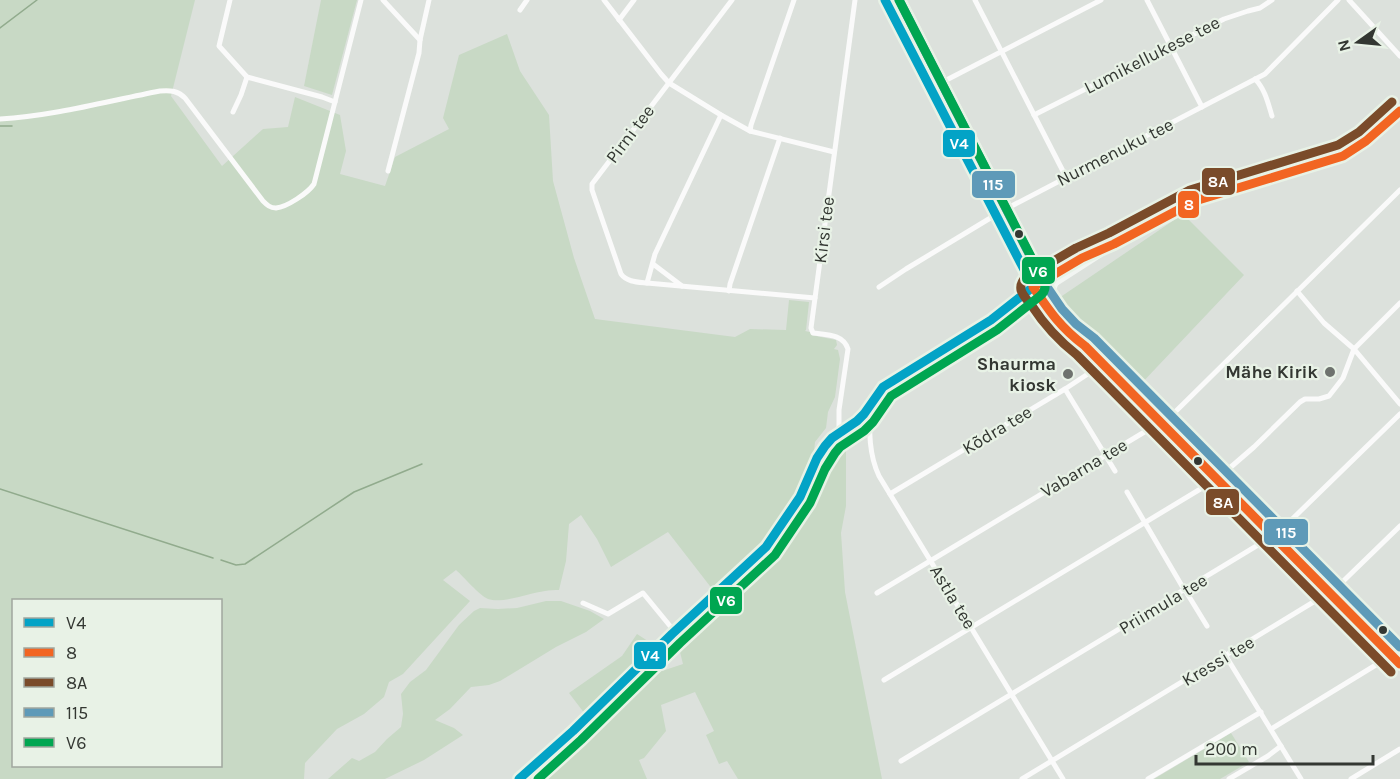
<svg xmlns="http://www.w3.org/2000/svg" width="1400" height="779" font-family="Karla,sans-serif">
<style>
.green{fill:#c8d9c5;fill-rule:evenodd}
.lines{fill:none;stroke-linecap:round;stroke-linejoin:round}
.stream{stroke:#91ab8d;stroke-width:1.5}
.street{stroke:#fafafa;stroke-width:5}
.secondary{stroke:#f2f5f2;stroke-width:7}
.bus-1-casing{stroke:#e8f2e6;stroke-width:14}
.bus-2-casing{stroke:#e8f2e6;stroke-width:14}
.bus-3-casing{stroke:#e8f2e6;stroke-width:14}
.bus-4-casing{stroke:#e8f2e6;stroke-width:14}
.bus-5-casing{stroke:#e8f2e6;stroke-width:14}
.bus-1{stroke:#03a3c6;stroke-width:9}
.bus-2{stroke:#f26522;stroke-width:9}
.bus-3{stroke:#7a4b2a;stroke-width:9}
.bus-4{stroke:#5e9ab8;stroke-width:9}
.bus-5{stroke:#00a651;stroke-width:9}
.bus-dot{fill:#333732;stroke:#e8f2e6;stroke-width:2}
.poi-dot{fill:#6e726e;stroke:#e8f2e6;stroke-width:2}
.labels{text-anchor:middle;stroke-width:4.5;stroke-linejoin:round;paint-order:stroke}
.street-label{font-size:18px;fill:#333732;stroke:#e8f2e6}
.poi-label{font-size:18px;font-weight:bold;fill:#333732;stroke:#e8f2e6;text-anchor:end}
.line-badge{stroke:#e8f2e6;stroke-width:2}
.badge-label{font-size:16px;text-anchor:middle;font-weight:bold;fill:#fff}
</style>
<rect width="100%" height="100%" fill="#dce1dc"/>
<g class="green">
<path d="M0,0H195L171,96L222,166L263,129L288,127L295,97L340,115L346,151L340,174L385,186L395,157L449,129L443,118L459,55L507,34L520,71L549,115L553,181L574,258L595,319L735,337L750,329L786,330L789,300L809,302L806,330L805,331L810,332L811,335L836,340L837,345L834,349L838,350L840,359L835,397L828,412L826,428L815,442L814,452L808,467L793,498L771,533L713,590L668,532L611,567L597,539L581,515L569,524L566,561L559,590C554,590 549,590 545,591C529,593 503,604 488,599C479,595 464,577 456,570L443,580L470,601L403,674L389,682L384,697L364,714L337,729L305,763L304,779H0ZM14,600H220V766H14Z"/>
<path d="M321,0H357L332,95L304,86Z"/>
<path d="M1183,214L1244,275L1139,386L1121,371L1125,378L1167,417L1162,418L1111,367L1109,364L1111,360L1073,325L1059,298Z"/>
<path d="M846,446V506L841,533L845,592L882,779H738L727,761L719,764L706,735L714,731L695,692L661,705L666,731L644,758L639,760L647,779H535L590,730L628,691L605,711V707L652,660L655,664L641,678L683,664L679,648L735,597L781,544L805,507L827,459L838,449Z"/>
<path d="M765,552L766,553C732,591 695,627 657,662L653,659Z"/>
<path d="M546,601H561L590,611L604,619L586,632L556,647L500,681L489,685L471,687L450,709L435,720L454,728L463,735L424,760L385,779H328L352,758L359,761L375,752L387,739L401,727L403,714L401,694L410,682L426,670L459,625L474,611L480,608L498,609L517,608Z"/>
<path d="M637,634L654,645L585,714L569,693L622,656Z"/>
<path d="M1231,733L1249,762L1220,779H1154Z"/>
</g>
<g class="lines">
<g class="stream">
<path d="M0,28L37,0"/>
<path d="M0,126H12"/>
<path d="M0,489L213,558"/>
<path d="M221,560L236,565L245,564L354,492L422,464"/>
</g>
<g class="street">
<path d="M230,0L219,46L247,77L322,97L335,102"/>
<path d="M383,0L420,40"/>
<path d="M604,0L661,74L669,83L721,115L750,131L834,152"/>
<path d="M732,0L592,184V190L621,274C627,282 637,282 647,283L815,298"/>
<path d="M975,0L1066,177"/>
<path d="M1147,0L1202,107"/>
<path d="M1349,0L1400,56"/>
<path d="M520,10L527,0"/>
<path d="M619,20L634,0"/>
<path d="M1255,79C1265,89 1268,103 1272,116"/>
<path d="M931,88L1101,0"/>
<path d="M233,112L241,95L247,77"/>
<path d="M1034,115L1224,19L1248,11L1260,8L1272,0"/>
<path d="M0,119C54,116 108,101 160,91C171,90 178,91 185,98L263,201C267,205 270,208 276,208C287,207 308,193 314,184L361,0"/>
<path d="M750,131L751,125L794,0"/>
<path d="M388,171L419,53L420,40L429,0"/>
<path d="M653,264L682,286"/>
<path d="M647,283L655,254L721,115"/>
<path d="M879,287L906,269L1002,211L1265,74L1338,0"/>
<path d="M729,291L730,284L780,138"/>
<path d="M1297,291L1324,323L1354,349L1400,404"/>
<path d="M1065,389L1115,471"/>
<path d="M870,408C869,431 869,455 879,476L1063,779"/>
<path d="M839,434V410L848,349C843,334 827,335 813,333L811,328L855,0"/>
<path d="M1127,492L1182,586"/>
<path d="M890,494L1065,389L1103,364"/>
<path d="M1185,590L1207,626"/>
<path d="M877,593L1156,425L1166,421L1400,190"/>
<path d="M583,603L608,614L643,593L675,632"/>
<path d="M1224,653L1301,779"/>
<path d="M884,680L1217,479L1254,447L1300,402L1305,399H1319L1329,396L1343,378L1354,349L1400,303"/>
<path d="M1271,729L1384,660L1400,648"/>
<path d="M901,761L1273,536L1280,531L1400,414"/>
<path d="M519,779C569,738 613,692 659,647C694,613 730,580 766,547L777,532L800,496L818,457L825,446L852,426L866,413L870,406"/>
<path d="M1022,779L1325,595L1330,594L1400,526"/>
<path d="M1148,779L1261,712"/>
<path d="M1229,779L1268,756L1281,746"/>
<path d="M1351,779L1400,749"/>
</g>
<g class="secondary">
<path d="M885,0L1033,287L1053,316L1068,333L1085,346L1400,664"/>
<path d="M1055,283L1052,292L1055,301L1075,334"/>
<path d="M991,320L1020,296L1044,280L1082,258L1114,244L1185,206L1202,199L1343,156C1366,145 1382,128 1400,111"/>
<path d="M870,406L876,394L883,387L991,320L1055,283L1100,254"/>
</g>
<defs>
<g id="bus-1">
<path d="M885,0L1033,287"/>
<path d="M519,779L573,731L672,634L766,547L800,497L817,458L825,446L832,438L857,421L864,414L883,387L991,320L1033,287"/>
</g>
<path id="bus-2" d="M1400,111L1366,141L1343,156L1195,201L1114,244L1082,258L1033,287C1050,312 1061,328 1085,346L1400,664"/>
<path id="bus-3" d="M1391,672L1077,355C1058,340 1045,326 1032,306C1028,301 1023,296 1021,290C1020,285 1022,281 1026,277L1076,248L1109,233L1190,190L1338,145L1359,132L1392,102"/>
<path id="bus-4" d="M899,0L1043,281L1062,309L1076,324L1094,338L1400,647"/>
<path id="bus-5" d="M538,779L581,740L680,643L775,555L810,503L825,469L835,453L840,447L864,431L873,422L891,396L997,330L1040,296C1045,292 1046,287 1044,282L899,0"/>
</defs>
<use href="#bus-1" class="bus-1-casing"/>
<use href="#bus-2" class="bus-2-casing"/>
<use href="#bus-3" class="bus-3-casing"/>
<use href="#bus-4" class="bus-4-casing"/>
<use href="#bus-5" class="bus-5-casing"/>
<use href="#bus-1" class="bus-1"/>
<use href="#bus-2" class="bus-2"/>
<use href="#bus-3" class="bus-3"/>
<use href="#bus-4" class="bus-4"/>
<use href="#bus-5" class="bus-5"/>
</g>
<g class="bus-dot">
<circle cx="1019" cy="234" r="5"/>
<circle cx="1198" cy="461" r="5"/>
<circle cx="1383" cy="630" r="5"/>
</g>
<g class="poi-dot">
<circle cx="1330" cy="372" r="6"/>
<circle cx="1068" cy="374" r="6"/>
</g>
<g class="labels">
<g class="street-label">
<text transform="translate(1152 55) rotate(-27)" y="6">Lumikellukese tee</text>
<text transform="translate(630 134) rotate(-53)" y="6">Pirni tee</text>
<text transform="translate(1115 152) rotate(-27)" y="6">Nurmenuku tee</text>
<text transform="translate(824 230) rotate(-83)" y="6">Kirsi tee</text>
<text transform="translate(997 430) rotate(-31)" y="6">Kõdra tee</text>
<text transform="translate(1084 468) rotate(-31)" y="6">Vabarna tee</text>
<text transform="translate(953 597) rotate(59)" y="6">Astla tee</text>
<text transform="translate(1163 604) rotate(-31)" y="6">Priimula tee</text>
<text transform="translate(1218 661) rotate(-31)" y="6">Kressi tee</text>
</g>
<g class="poi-label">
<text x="1056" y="370">Shaurma<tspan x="1056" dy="21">kiosk</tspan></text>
<text x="1318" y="378">Mähe Kirik</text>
</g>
</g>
<g class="line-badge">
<rect x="942" y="129" width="34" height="29" rx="6" fill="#03a3c6"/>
<rect x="1201" y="167" width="35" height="29" rx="6" fill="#7a4b2a"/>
<rect x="971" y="170" width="45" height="29" rx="6" fill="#5e9ab8"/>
<rect x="1177" y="190" width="23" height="29" rx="6" fill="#f26522"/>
<rect x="1021" y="256" width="35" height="29" rx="6" fill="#00a651"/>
<rect x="1205" y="488" width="35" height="28" rx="6" fill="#7a4b2a"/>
<rect x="1263" y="518" width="46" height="28" rx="6" fill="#5e9ab8"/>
<rect x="709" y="586" width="34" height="29" rx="6" fill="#00a651"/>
<rect x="633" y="641" width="34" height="29" rx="6" fill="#03a3c6"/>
</g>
<g class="badge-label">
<text x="959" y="149">V4</text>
<text x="1218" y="187">8A</text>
<text x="993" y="190">115</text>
<text x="1189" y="210">8</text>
<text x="1038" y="277">V6</text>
<text x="1223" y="508">8A</text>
<text x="1286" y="538">115</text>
<text x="726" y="606">V6</text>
<text x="650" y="661">V4</text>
</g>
<rect x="12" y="599" width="210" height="168" fill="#e8f2e6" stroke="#a0a79e" stroke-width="1.5"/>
<rect x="24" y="618" width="30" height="9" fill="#03a3c6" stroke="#a0a79e" stroke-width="1.5"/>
<text x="66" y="629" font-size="18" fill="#333732">V4</text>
<rect x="24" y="648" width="30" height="9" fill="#f26522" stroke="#a0a79e" stroke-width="1.5"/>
<text x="66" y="659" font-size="18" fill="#333732">8</text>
<rect x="24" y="678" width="30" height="9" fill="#7a4b2a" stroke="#a0a79e" stroke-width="1.5"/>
<text x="66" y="689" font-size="18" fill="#333732">8A</text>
<rect x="24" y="708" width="30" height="9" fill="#5e9ab8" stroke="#a0a79e" stroke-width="1.5"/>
<text x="66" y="719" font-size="18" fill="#333732">115</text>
<rect x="24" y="738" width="30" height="9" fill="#00a651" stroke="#a0a79e" stroke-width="1.5"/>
<text x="66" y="749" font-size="18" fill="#333732">V6</text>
<g transform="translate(1358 42) rotate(255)" stroke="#e8f2e6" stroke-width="4.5" paint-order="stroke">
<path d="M0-4.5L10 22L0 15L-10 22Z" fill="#333732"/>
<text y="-9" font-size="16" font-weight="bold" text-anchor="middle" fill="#333732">N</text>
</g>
<path d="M1196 755v9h177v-9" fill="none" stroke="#333732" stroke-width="3"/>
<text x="1205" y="755" font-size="18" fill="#333732" stroke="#e8f2e6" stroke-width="4.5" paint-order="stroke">200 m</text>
</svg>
